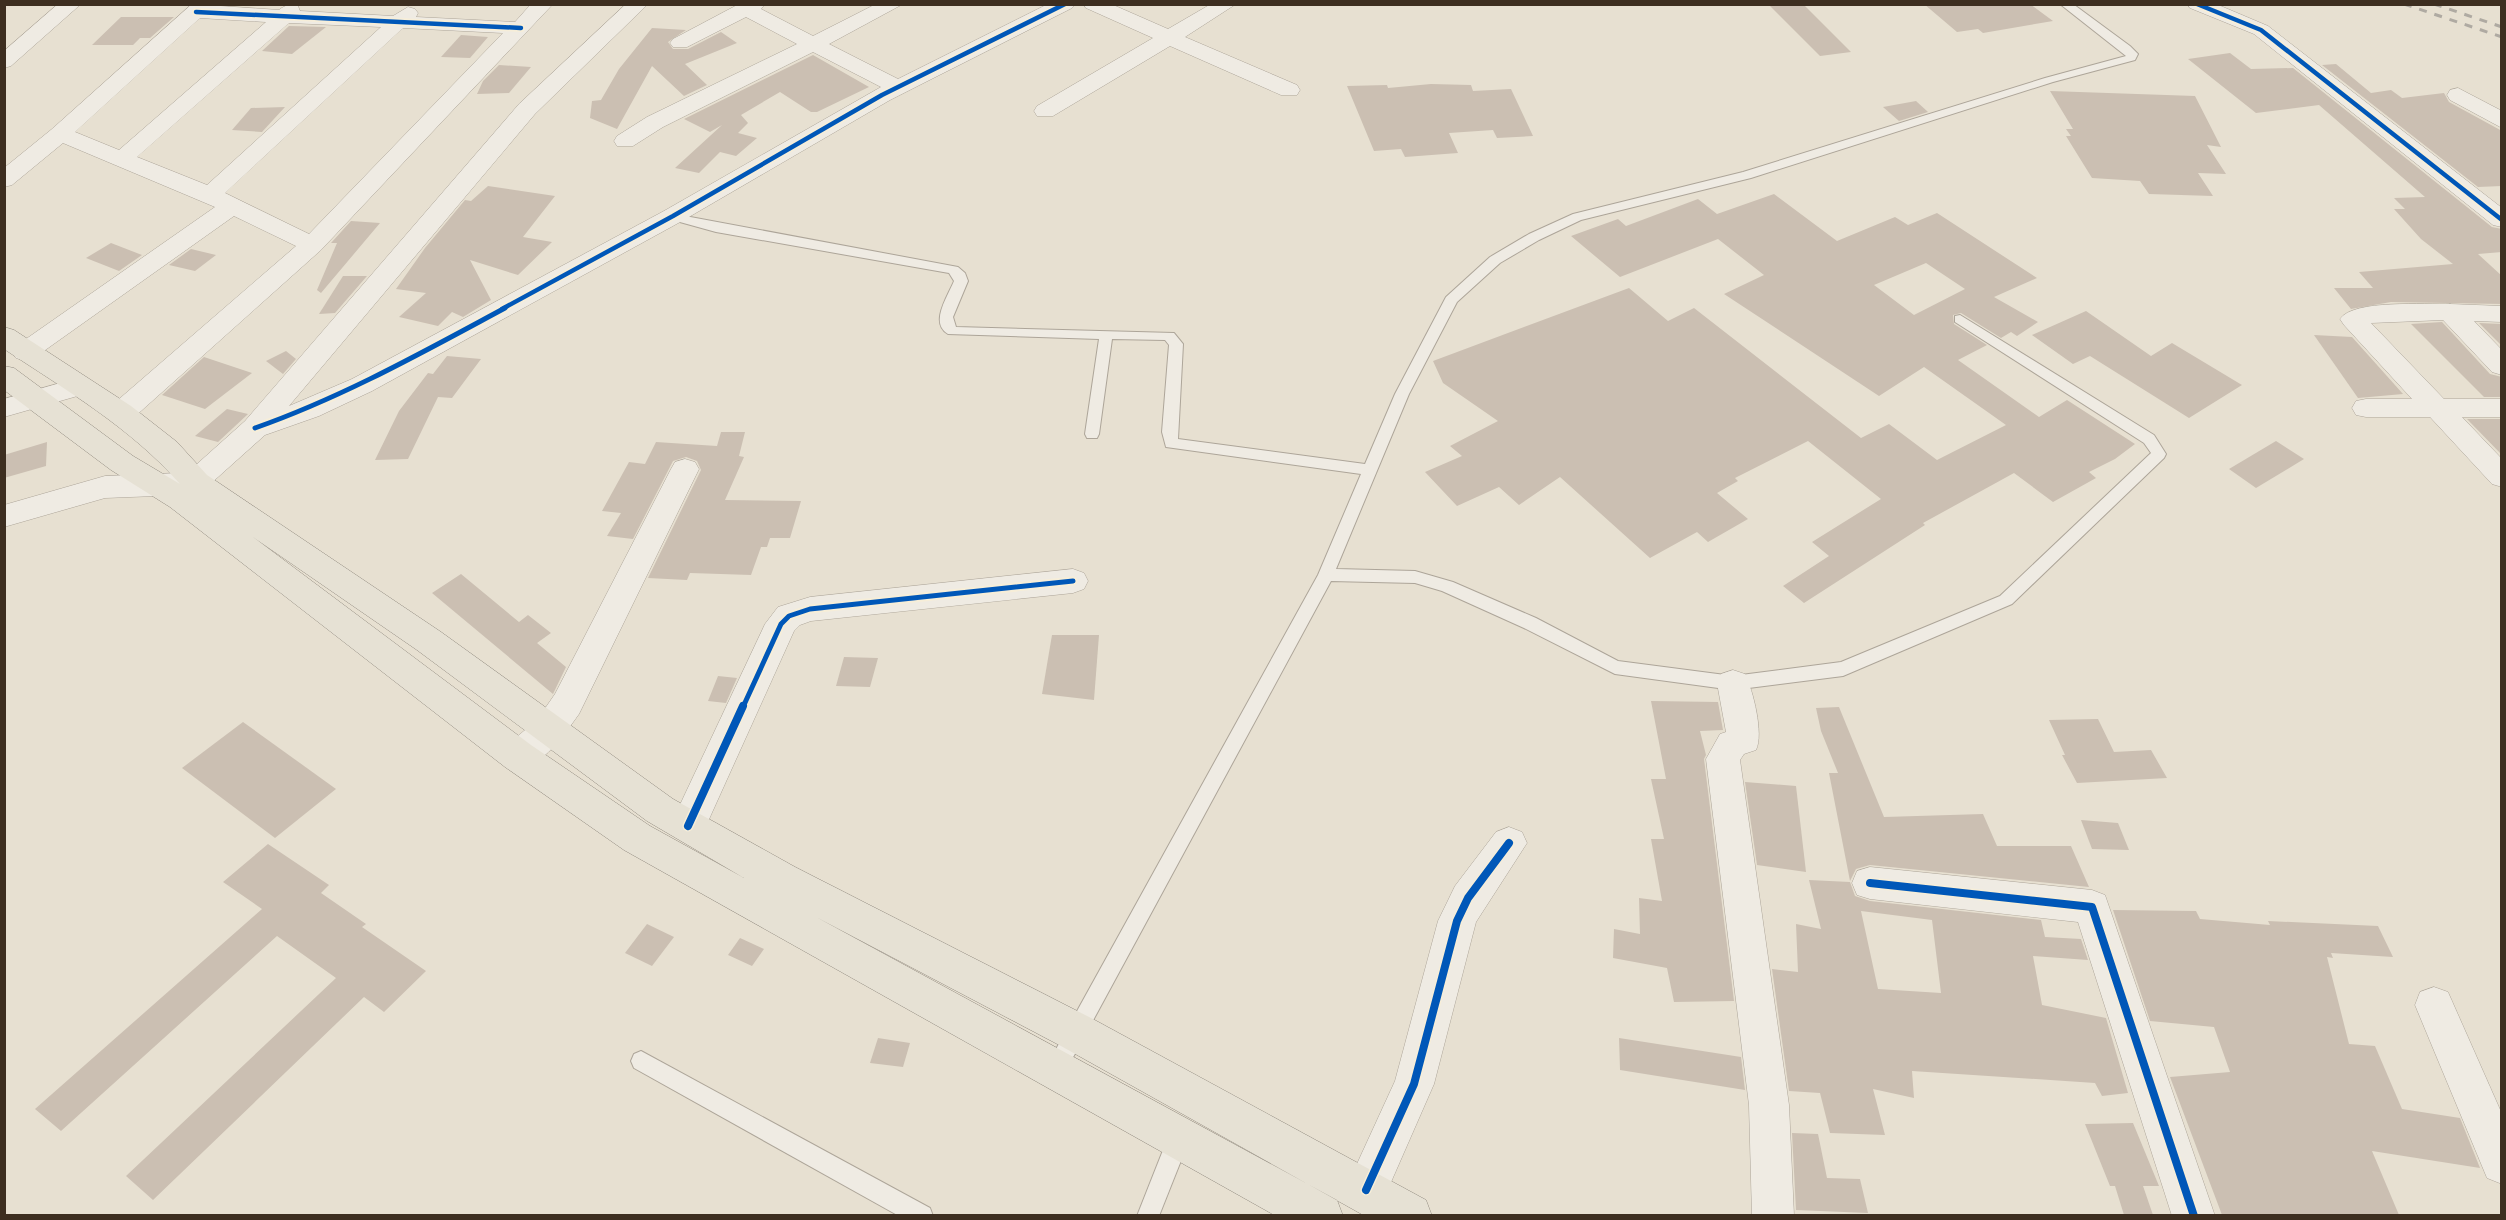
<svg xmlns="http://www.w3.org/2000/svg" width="2506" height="1220" font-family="'Crimson Pro',serif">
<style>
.building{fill:#cbbfb2;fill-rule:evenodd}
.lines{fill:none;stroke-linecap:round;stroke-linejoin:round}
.service-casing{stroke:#ada599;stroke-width:2}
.minor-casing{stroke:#ada599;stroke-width:1}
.tertiary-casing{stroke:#ada599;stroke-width:1}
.primary-casing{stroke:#928b80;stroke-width:1}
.service{fill:#efebe3;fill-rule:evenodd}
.minor{fill:#efebe3;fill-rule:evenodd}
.tertiary{fill:#efebe3;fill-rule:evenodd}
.primary{fill:#e6e1d4;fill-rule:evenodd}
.rail{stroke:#afaaa2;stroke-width:3;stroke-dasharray:8 8;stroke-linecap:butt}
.cycleway-far2-casing{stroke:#f7eed8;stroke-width:8}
.cycleway-far1-casing{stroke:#f7eed8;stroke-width:9}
.cycleway-casing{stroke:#f7eed8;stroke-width:11}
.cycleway-far2{stroke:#0057b8;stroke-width:4.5}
.cycleway-far1{stroke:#0057b8;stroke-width:5}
.cycleway{stroke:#0057b8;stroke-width:8}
</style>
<rect width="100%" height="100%" fill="#e7e0d1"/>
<g class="building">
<path d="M1768,4H1803L1851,52L1820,56Z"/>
<path d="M1924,4H2030L2053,21L1983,33L1978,29L1957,32Z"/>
<path d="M121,17H174L150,38H140L133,45H92Z"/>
<path d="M289,26L326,27L292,54L262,51Z"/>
<path d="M652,28L686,30L668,42L673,49H688L721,32L737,43L685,64L707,85L684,96L652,66L617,129L590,118L592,101L601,100L619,69Z"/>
<path d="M461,35L488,37L470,58L441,57Z"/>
<path d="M2230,53L2251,69L2293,68L2492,227L2502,229V252L2478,254L2502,276V304L2391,302L2351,309L2334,288H2373L2359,272L2453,264L2421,239L2394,209H2405L2394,198L2425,197L2319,105L2256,113L2188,59Z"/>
<path d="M813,55L869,87L817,112H811L780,92L741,115L748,123L738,133L757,138L736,156L720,152L699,173L675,168L722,125L710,132L684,119Z"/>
<path d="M2336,64L2371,93L2391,90L2402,98L2444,93L2449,102L2502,131V186L2478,187L2322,65Z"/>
<path d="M499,65L531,67L509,93L477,94L483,81Z"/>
<path d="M1431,84L1471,85L1473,91L1511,89L1533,136L1497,138L1493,130L1449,133L1458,153L1405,157L1401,149L1374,151L1347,86L1387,85L1388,88Z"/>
<path d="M2050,91L2195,96L2221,147L2207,145L2226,174L2198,173L2213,196L2149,194L2140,181L2092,178L2066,136H2071L2066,129H2073Z"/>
<path d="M1916,101L1928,112L1899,121L1883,107Z"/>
<path d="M285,107L262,132L232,130L251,108Z"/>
<path d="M488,186L555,196L523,237L552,242L518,275L470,260L491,300L463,317L452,312L438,326L399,317L426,293L396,289L425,248L465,200L471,201Z"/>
<path d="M1774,194L1837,241L1895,217L1908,225L1937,213L2037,278L1994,297L2038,322L2017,336L2011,332L2001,338L1961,313L1953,315L1954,324L1987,345L1958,360L2039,417L2067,400L2135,444L2115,459L2089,472L2096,478L2053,502L2014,473L1923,523L1925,525L1804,603L1783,586L1829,556L1812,542L1881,499L1808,441L1735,478L1738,481L1717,493L1748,519L1708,542L1697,532L1650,558L1560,477L1519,505L1499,487L1457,506L1425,472L1462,456L1450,446L1498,421L1443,383L1433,361L1629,288L1668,321L1694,308L1861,438L1889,424L1937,460L2006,425L1924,367L1879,396L1724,294L1764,275L1718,239L1620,277L1571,236L1618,219L1626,226L1698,199L1717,214ZM1926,263L1965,289L1914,315L1874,285Z"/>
<path d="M351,221L380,223L321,293L317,290L337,243H331Z"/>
<path d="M111,243L142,255L119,271L86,258Z"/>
<path d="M191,249L216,255L195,271L169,265Z"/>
<path d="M343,276H367L335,313L319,314Z"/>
<path d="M2086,311L2151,356L2172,343L2242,385L2189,418L2090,356L2073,364L2032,335Z"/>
<path d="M2442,322L2490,374L2502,377V397H2484L2411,324Z"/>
<path d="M2479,323L2502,324V346Z"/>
<path d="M2314,335L2352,337L2403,394L2358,398Z"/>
<path d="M286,351L296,359L283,374L266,361Z"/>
<path d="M447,356L481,359L452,398L438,397L408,459L375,460L399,411L428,373L433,374Z"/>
<path d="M204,357L252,373L205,409L162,395Z"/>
<path d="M227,409L248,414L218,442L195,436Z"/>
<path d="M2467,419H2502V455Z"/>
<path d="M721,432H745L739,456L744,457L725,500L801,501L790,538H770L767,547H761L751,575L690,573L687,580L648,578L701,470L697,461L686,457L673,461L633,539L607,536L621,513L602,511L629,462L645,464L656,442L717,446Z"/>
<path d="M2276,441L2304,459L2256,488L2229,469Z"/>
<path d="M47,442L46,466L4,478V455Z"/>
<path d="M461,574L519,622L528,615L551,633L537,643L566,667L553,694L432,593Z"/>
<path d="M1052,635H1099L1094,700L1042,694Z"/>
<path d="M844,657L878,658L870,687L836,686Z"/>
<path d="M718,676L737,678L726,703L708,701Z"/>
<path d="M1651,701L1718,702L1723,730L1700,731L1706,755L1704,759L1734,1001L1674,1002L1667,968L1613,958L1614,929L1640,934L1639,898L1662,901L1651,839H1664L1651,779H1666Z"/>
<path d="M1839,707L1884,817L1983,814L1997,846H2071L2089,887L1870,865L1856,869L1850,881L1829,773H1838L1821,731L1816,708Z"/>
<path d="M2098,719L2114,752L2151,750L2167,778L2077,783L2062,755H2065L2049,720Z"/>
<path d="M243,722L336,789L275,838L182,768Z"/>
<path d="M1745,782L1796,786L1806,872L1757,865Z"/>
<path d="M2081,820L2118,823L2129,850L2092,849Z"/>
<path d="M268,844L329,885L321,893L366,924L362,927L426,971L384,1012L364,997L153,1200L126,1176L336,978L277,936L61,1131L35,1109L262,909L223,882Z"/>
<path d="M1809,880L1850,882L1855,896L1870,901L2041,920L2045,937L2081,939L2088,960L2033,956L2042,1005L2106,1018L2128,1093L2102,1096L2095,1083L1912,1071L1914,1098L1873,1089L1885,1135L1830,1133L1820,1093L1789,1091L1772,969L1798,972L1796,924L1821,929ZM1861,911L1932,920L1941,993L1878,989Z"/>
<path d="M2113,910L2196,911L2200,919L2270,925L2268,921L2378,926L2393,957L2331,953L2333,958L2327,957L2349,1044L2375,1046L2402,1109L2460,1118L2480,1168L2372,1151L2399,1215H2222L2170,1077L2230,1072L2214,1027L2150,1021Z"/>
<path d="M647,924L674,937L652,966L625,953Z"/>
<path d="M740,938L764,949L752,966L728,955Z"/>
<path d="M878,1038L910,1043L903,1067L870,1063Z"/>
<path d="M1619,1038L1741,1057L1745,1090L1620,1070Z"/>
<path d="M2133,1123L2159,1186H2143L2153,1215H2124L2115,1186H2110L2085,1124Z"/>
<path d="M1792,1133L1818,1134L1827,1178L1860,1179L1868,1213L1796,1210Z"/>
</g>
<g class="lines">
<defs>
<g id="service">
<path d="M2060,4H2073L2130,46L2138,54L2135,60L2053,82L1751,178L1581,220L1539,240L1500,263L1457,302L1409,394L1336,569L1415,571L1453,582L1536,618L1618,661L1733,676L1841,662L2000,596L2151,453L2144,443L1955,322V316L1960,315L2154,435L2166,454L2164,458L2012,604L1843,676L1733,690L1615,674L1524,628L1442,591L1415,583L1331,581L1064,1074L1057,1077L1050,1074L1046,1067L1050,1060L1318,575L1361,474L1166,447L1162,432L1169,345L1165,340L1112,339L1099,434L1097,438H1087L1085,434L1099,339L948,334C929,323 948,296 954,281L949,273L716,232L669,219V213L958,267L965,273L968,281L953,317L956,327L1174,333L1183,344L1178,439L1365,464L1395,394L1446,297L1490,257L1529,234L1573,214L1743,172L2045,78L2126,56Z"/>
<path d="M641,1051L930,1208L933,1216H899L634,1068L631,1061L634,1054Z"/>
<path d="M1179,1127L1187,1130L1190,1138L1159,1216H1137L1171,1130Z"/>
</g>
<g id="minor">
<path d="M58,4H81L11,66L4,68V51Z"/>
<path d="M192,4L279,10C285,5 290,4 298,6L300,11L393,16L408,7L415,9L418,13L416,17L515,22L531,4H553L321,250L131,420L121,422L111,420L107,413L111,406L296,246L234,216L34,358L25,361L16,358L12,352L16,346L215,207L63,143L12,185L4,187V168L52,129ZM200,18L266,22L119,150L75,132ZM289,23L381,27L207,185L137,157ZM403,28L503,33L309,234L225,193Z"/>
<path d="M626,4H648L535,114L289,406L352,379L664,211L881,87L813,52L663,127L633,146H617L614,141L617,136L647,117L797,44L746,17L687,47H673L670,43L673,39L739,4H765L761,9L813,36L876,4H903L829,44L898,79L1048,4H1075L1072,8L890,100L682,221L372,391L319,416L265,435L188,504L178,507L168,504L163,497L168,490L245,421L519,104Z"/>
<path d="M1083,4H1111L1168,29L1211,4H1236L1185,37L1297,85L1300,90L1297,95H1281L1170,46L1053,116H1037L1034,111L1037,106L1153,38L1086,8Z"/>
<path d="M2187,4H2216L2268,26L2502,208V227L2493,225L2254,34L2190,8Z"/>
<path d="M2458,88L2502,111V128L2450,100L2447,95L2450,90Z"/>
<path d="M2450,304L2502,306V322L2474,321L2502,350V375L2492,372L2443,320L2371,323L2444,399H2502V417H2462L2502,459V487L2492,484L2430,417H2366L2356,415L2352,408L2356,401L2366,399H2412L2344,325L2340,319C2353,299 2426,305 2450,304Z"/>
<path d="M78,378L88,381L92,387L88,393L4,417V399Z"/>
<path d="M685,459L695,462L699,469L579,714C563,736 537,777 506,766L501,756L506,746L537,720L555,694L671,469L675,462Z"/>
<path d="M1073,569L1084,573L1088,581L1084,589L1073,593L811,621L800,625L794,631L701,837L688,841L675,837L670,826L765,624L778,607L810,597Z"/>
<path d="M1733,670L1745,674C1753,690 1764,734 1756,750L1744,754L1740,760L1789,1105L1794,1216H1752L1749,1105L1706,759L1720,734L1726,732L1717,683L1721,674Z"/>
<path d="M1509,827L1522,832L1527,843L1476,922L1434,1084L1381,1205L1366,1211L1351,1205L1345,1190L1395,1081L1438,921L1455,886L1496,832Z"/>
<path d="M1870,867L2092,890L2105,895L2215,1216H2172L2078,922L1870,899L1857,895L1852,883L1857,871Z"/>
<path d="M2434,987L2448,992L2502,1114V1184L2487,1178L2415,1005L2420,992Z"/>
</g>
<path id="tertiary" d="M181,473L192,476L196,484L192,492L181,495L105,498L4,527V505L105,476Z"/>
<path id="primary" d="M4,327L14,330L131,406L177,442L207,475L441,632L673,799L795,867L1091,1018L1426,1200L1432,1216H1365L1061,1046L816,917L1337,1200L1343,1216H1276L624,850L505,767L170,507L111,470L4,390V366L14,368L133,456L180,484C131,428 66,390 4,349ZM253,537L417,650L647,821L744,878L650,826L531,745Z"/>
</defs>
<use href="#service" class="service-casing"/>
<use href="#minor" class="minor-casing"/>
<use href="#tertiary" class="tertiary-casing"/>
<use href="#primary" class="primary-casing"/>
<use href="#service" class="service"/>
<use href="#minor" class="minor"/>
<use href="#tertiary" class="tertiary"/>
<use href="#primary" class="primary"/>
<g class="rail">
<path d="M2404,4L2502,37"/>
<path d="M2434,4L2502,27"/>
</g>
<defs>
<g id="cycleway-far2">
<path d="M2197,4L2261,30L2502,220"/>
<path d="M196,12L521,28"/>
<path d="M502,309L673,216L882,95L1065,4"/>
</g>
<g id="cycleway-far1">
<path d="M255,428C343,397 423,352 505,308"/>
<path d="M743,707L781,624L789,616L810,609L1073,581"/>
</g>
<g id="cycleway">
<path d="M688,826L743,706"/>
<path d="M1870,883L2092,907L2194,1216"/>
<path d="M1366,1190L1414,1084L1457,921L1468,898L1509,843"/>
</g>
</defs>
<use href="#cycleway-far2" class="cycleway-far2-casing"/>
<use href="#cycleway-far1" class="cycleway-far1-casing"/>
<use href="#cycleway" class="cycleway-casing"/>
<use href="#cycleway-far2" class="cycleway-far2"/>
<use href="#cycleway-far1" class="cycleway-far1"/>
<use href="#cycleway" class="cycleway"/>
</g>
<rect width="2506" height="1220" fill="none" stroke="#3d2e20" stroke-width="12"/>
</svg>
